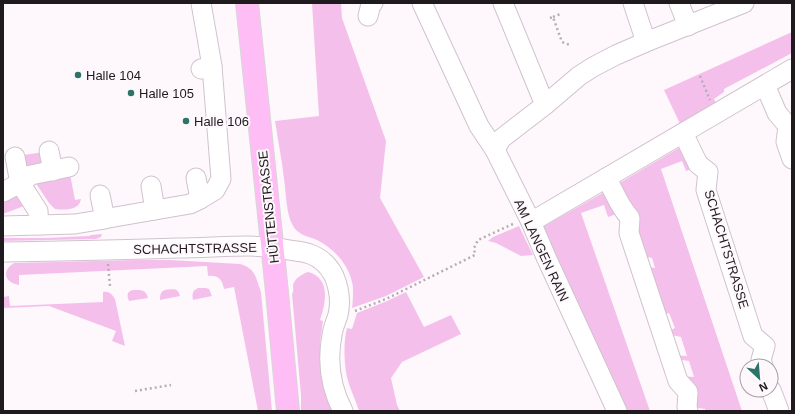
<svg xmlns="http://www.w3.org/2000/svg" width="795" height="414" font-family="Arial,sans-serif">
<style>
.green{fill:#f4c0eb}
.lines{fill:none;stroke-linecap:round;stroke-linejoin:round}
.minor-casing{stroke:#d0c2cd;stroke-width:21}
.major-casing{stroke:#d7d6d6;stroke-width:24}
.path{stroke:#b4aeb3;stroke-width:2.5;stroke-dasharray:2 3;stroke-linecap:butt}
.minor{stroke:#fff;stroke-width:19}
.major{stroke:#febef5;stroke-width:22}
.poi-dot{fill:#2d7369;stroke:#fef8fd;stroke-width:1.5}
.labels{text-anchor:middle;stroke-width:4;stroke-linejoin:round;paint-order:stroke}
.poi-label{font-size:13px;fill:#1f1a1e;stroke:#fef8fd;text-anchor:start}
.street-label{font-size:13px;fill:#1f1a1e;stroke:#fef8fd}
</style>
<rect width="100%" height="100%" fill="#fef8fd"/>
<g class="green">
<path d="M312,3H341L342,18L386,141L380,198L424,277L386,296L352,308C353,301 353,294 353,287C350,266 335,249 317,240C307,236 297,235 292,224C286,213 286,192 284,179C282,160 278,141 275,121L319,116Z"/>
<path d="M792,32V53L724,89V92L714,99L718,106L682,128L664,90Z"/>
<path d="M682,146L695,168L686,171L682,161L661,169L742,411H705V409L690,407L681,376L694,377L689,361L675,359L673,355L687,356L681,337L667,334V332L675,328L669,313L661,316L643,266L655,268L652,258L640,256L616,185Z"/>
<path d="M43,152L45,163L24,171L18,156Z"/>
<path d="M70,174L75,200L81,199C79,211 64,210 55,209L49,203L35,182Z"/>
<path d="M606,191L617,214L608,217L604,205L581,213L650,411H626L541,228Z"/>
<path d="M17,196L24,206L3,214V200Z"/>
<path d="M519,226L533,255L521,256L496,243L488,241L493,237Z"/>
<path d="M102,234L101,237L96,239L3,241V238H44L89,236L91,235Z"/>
<path d="M138,260H170L240,264C256,268 256,279 261,292L272,411H258L234,287L224,289C222,279 218,275 208,276L207,266L19,275V285C12,284 3,279 7,270C8,267 11,265 14,263Z"/>
<path d="M308,272C331,278 326,303 320,320L323,321L320,343L321,361L334,411H301V395L292,294C294,291 293,289 293,285C295,278 302,274 308,272Z"/>
<path d="M198,288H206L209,289L212,296L193,300C192,294 192,291 198,288Z"/>
<path d="M174,289C178,290 179,292 180,296L160,300C160,289 164,290 174,289Z"/>
<path d="M133,290C140,290 146,289 148,298L129,301C127,296 126,292 133,290Z"/>
<path d="M103,292C109,291 112,294 115,299L125,346L112,341L116,331L49,306L3,308V297L9,296L10,306L103,302Z"/>
<path d="M406,292L424,327L451,315L461,334L402,362L391,378L397,405L400,411H359C356,401 351,391 348,381C344,367 343,342 347,328L352,329L357,313L387,301Z"/>
</g>
<g class="lines">
<defs>
<g id="minor">
<path d="M201,3L212,66"/>
<path d="M422,3L479,126L495,150"/>
<path d="M503,3L545,105L501,139L495,150L531,222L546,257L617,411"/>
<path d="M633,3L646,42"/>
<path d="M679,3L688,26"/>
<path d="M368,16L371,4L373,3"/>
<path d="M765,85L777,113L788,126L786,142L792,159"/>
<path d="M545,105L579,76L593,67L616,55L646,42L744,3"/>
<path d="M683,133L698,164L708,172L706,190L753,336L765,346L761,360L763,366"/>
<path d="M49,151L53,171"/>
<path d="M15,157L20,183L31,175L69,167"/>
<path d="M606,178C615,192 618,205 630,218L629,233L678,381L688,392L687,407L688,411"/>
<path d="M3,192L20,183L38,211L39,225L3,226"/>
<path d="M200,199L215,190L221,179L212,66L201,69"/>
<path d="M155,210L190,204L200,199L196,178"/>
<path d="M109,218L155,210L151,186"/>
<path d="M531,222L792,69"/>
<path d="M39,225L75,224L105,219L100,195"/>
<path d="M3,252C61,251 120,250 178,248C201,248 225,246 248,246C260,246 272,248 284,249C293,251 302,251 310,254C321,258 329,266 334,276C339,288 341,302 338,315C336,321 333,328 332,335C327,361 331,388 343,411"/>
<path d="M771,390L779,411"/>
</g>
<path id="major" d="M247,3L277,292L288,411"/>
</defs>
<use href="#minor" class="minor-casing"/>
<use href="#major" class="major-casing"/>
<g class="path">
<path d="M553,17L560,14"/>
<path d="M550,18L553,17L562,42L570,45"/>
<path d="M700,76L710,100"/>
<path d="M108,264L110,286"/>
<path d="M355,311L386,299L475,255L474,248L478,240L515,223"/>
<path d="M135,391L171,385"/>
</g>
<use href="#minor" class="minor"/>
<use href="#major" class="major"/>
</g>
<g class="poi-dot">
<circle cx="78" cy="75" r="4"/>
<circle cx="131" cy="93" r="4"/>
<circle cx="186" cy="121" r="4"/>
</g>
<g class="labels">
<g class="poi-label">
<text x="86" y="80">Halle 104</text>
<text x="139" y="98">Halle 105</text>
<text x="194" y="126">Halle 106</text>
</g>
<g class="street-label">
<text transform="translate(268 207) rotate(-96)" y="5">HÜTTENSTRASSE</text>
<text transform="translate(195 248) rotate(-1)" y="5">SCHACHTSTRASSE</text>
<text transform="translate(727 249) rotate(73)" y="5">SCHACHTSTRASSE</text>
<text transform="translate(542 250) rotate(65)" y="5">AM LANGEN RAIN</text>
</g>
</g>
<rect width="795" height="414" fill="none" stroke="#1f1a1e" stroke-width="8"/>
<g transform="translate(759 378) rotate(154)"><circle r="19" fill="#fef8fd" stroke="#a59fa4"/>
<path d="M0-3L7 15L0 10L-7 15Z" fill="#2d7369"/>
<text y="-6" font-size="11" font-weight="bold" text-anchor="middle" fill="#1f1a1e">N</text>
</g>
</svg>
